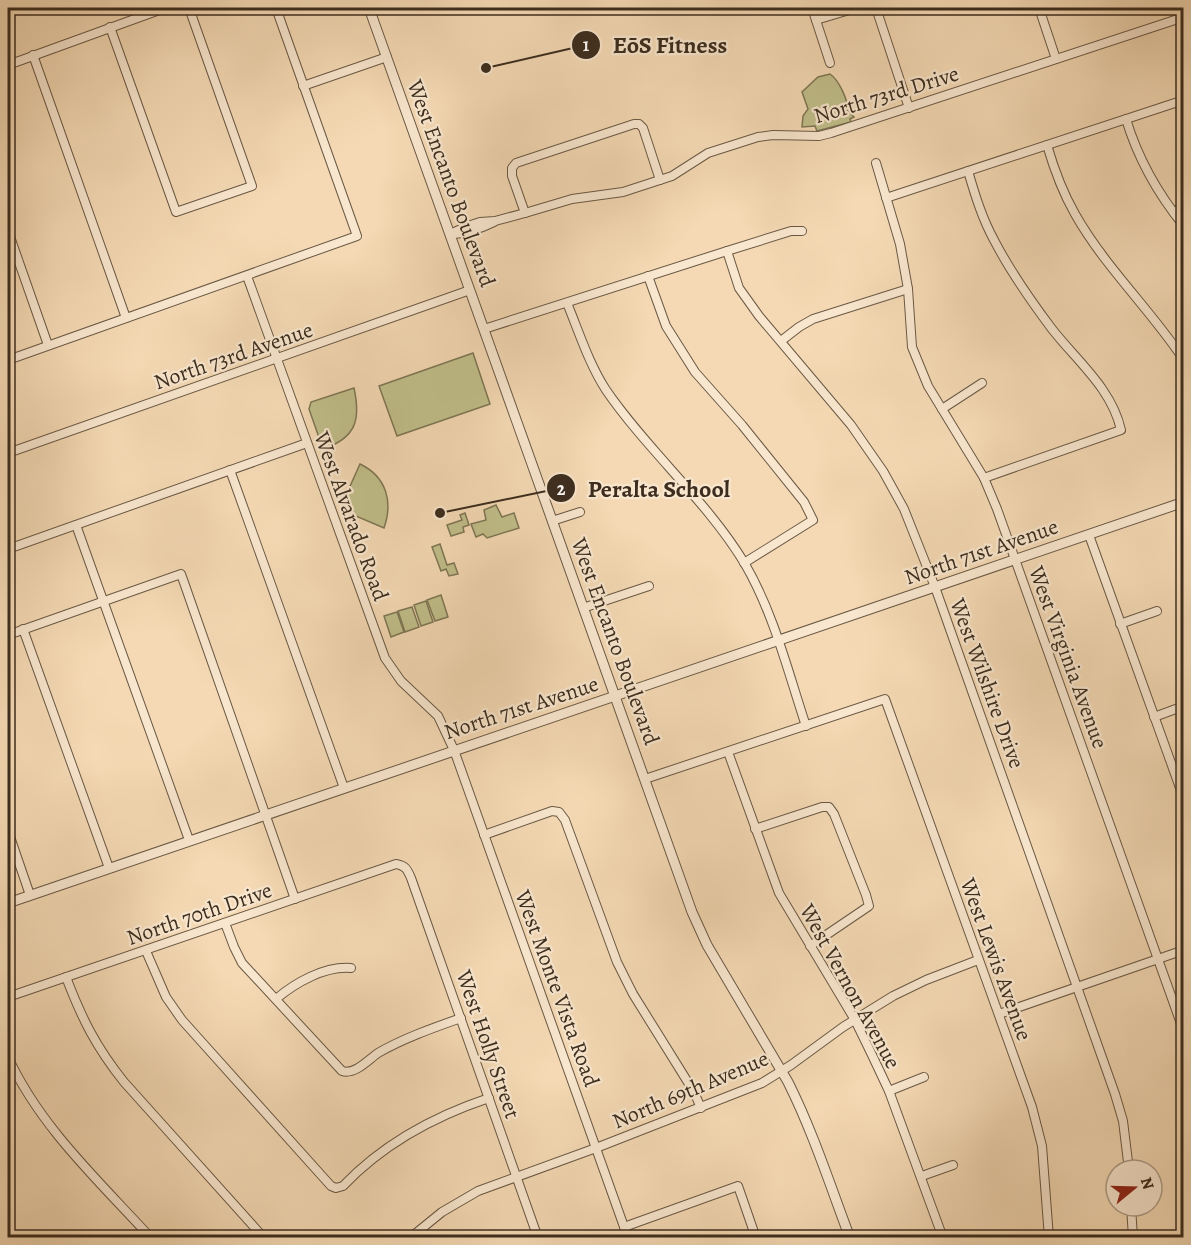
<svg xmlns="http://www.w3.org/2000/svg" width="1191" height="1245" font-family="Alegreya,serif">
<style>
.green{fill:#c0be8a;stroke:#7e7654;stroke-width:1.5}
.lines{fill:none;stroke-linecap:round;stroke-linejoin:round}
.minor-casing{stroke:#6a5844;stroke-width:10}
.tertiary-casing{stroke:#6a5844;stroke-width:11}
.secondary-casing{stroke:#3c2d1e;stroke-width:13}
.minor{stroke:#f8e6ce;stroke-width:8}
.tertiary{stroke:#f8e6ce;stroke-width:9}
.secondary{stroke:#f8e6ce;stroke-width:10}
.labels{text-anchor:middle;stroke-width:4.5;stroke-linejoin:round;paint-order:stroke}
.street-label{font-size:22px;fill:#3c2d1e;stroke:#f8e6ce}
.leader{fill:none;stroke:#3c2d1e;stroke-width:2}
.callout-dot{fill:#3c2d1e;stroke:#f8e6ce;stroke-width:2}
.mark-label{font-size:18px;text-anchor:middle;font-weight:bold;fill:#fff}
.callout-label{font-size:24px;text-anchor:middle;font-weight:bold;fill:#3c2d1e;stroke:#f8e6ce;stroke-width:4.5;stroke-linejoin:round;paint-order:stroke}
</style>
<rect width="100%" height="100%" fill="#f4d9b4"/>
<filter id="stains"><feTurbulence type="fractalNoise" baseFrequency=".00333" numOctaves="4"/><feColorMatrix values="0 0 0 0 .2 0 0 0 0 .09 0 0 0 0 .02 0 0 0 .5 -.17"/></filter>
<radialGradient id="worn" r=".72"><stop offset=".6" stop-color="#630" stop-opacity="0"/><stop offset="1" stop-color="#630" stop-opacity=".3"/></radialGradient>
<g class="green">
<path d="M830,74C839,80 848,100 848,111L854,117L850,119L851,122L817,131L815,126L802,127L803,116L808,109L802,92L818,77Z"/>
<path d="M473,353L490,404L397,436L379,386Z"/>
<path d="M354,388C361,420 356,438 323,449L309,409L311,402Z"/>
<path d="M360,464C387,477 393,502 384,528L344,511L342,504Z"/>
<path d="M496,505L502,517L514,513L519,528L487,538L483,534L476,537L471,524L486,520L484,510Z"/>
<path d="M465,513L469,525L463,527L464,532L451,536L447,525L462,520L460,515Z"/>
<path d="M440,544L447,565L454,563L458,574L449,576L446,569L441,571L432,547Z"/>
<path d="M441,595L448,617L435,621L427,600Z"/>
<path d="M426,601L433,622L421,626L414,605Z"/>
<path d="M412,607L419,627L405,632L398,611Z"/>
<path d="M397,612L404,632L391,637L384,616Z"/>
</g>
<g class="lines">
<defs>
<g id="minor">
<path d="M812,8L830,63"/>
<path d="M876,8L909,108"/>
<path d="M1039,8L1056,59"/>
<path d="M1040,9L1056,8"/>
<path d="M816,20L856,8"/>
<path d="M110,27L176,212L252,186L189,8"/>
<path d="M33,55L126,318"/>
<path d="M8,65L165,8"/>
<path d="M303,86L387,57"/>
<path d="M1126,119C1138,159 1158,194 1184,226"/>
<path d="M1047,145C1054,169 1063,193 1075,214C1105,267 1150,309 1184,360"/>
<path d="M876,163L900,244L908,289L912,347L928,386L984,478L997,509L1184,1032"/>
<path d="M968,171C975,195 982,218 994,240C1010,271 1031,301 1052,329C1077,361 1112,389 1121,430L984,478"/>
<path d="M886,198L1184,100"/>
<path d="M525,213L512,176V168L516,163L634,124H639L643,128L660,180"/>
<path d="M1174,213L1184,205"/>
<path d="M8,231L48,345"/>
<path d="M450,234L465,227L480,222L495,221L525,213L572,199L623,192L672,176L708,153L758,137L773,135L819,136L831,133L1184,17"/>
<path d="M454,234C469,233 480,229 494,222"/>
<path d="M727,251L739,288L759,316L851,425L883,471L904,509L935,587L1115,1094L1123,1121L1129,1170"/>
<path d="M247,276L385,658L401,681L438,716L454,750L628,1238"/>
<path d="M648,276L666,326L695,372L742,425L804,502L813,520L744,563"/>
<path d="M567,303C579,332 589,364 606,390C647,450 708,502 745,564C774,614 788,672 806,726"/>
<path d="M484,329L727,251L791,231H802"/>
<path d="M781,341L799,327L813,319L908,289"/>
<path d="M8,360L357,236L276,8"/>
<path d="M942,409L982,383"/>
<path d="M8,453L470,290"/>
<path d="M230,470L344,788"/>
<path d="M552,521L580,512"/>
<path d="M76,525L189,840"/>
<path d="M1089,535L1184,799"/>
<path d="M8,549L307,443"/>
<path d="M583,608L649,586"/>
<path d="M1120,624L1157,611"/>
<path d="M23,629L109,868"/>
<path d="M8,635L181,574L295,899"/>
<path d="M1154,717L1184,706"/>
<path d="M728,752L779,893L855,1020L872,1055L889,1091L943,1238"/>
<path d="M645,779L885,699L1032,1107L1042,1146L1049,1238"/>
<path d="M755,829L822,807H829L834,814L866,895L869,906L810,946"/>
<path d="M8,831L30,895"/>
<path d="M484,835L552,811L559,812L565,820L617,962L633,994L694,1092L701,1108"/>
<path d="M225,923L234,947L242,963L342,1071C355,1075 368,1060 378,1053C404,1038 433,1028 461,1018"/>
<path d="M146,951L166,997L182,1020L331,1186L336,1188L343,1186C383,1144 435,1116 489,1098"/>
<path d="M66,977C82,1019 96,1047 124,1082L264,1238"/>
<path d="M8,997L396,864C406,866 407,869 411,878L538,1238"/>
<path d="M276,999C295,983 324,966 351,968"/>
<path d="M999,1014L1184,950"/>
<path d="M8,1057C40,1127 99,1181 151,1238"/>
<path d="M889,1091L924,1077"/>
<path d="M922,1176L953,1165"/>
<path d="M1131,1206L1133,1238"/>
<path d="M624,1227L738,1186L756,1238"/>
<path d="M410,1238L442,1212L478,1191L596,1148L762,1083L791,1065L843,1027L893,996L926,980L978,960"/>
<path d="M1158,1238L1161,1237"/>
</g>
<g id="tertiary">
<path d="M369,8L692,912L707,945L788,1082C813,1132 830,1185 850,1238"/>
<path d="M8,903L1184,502"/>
</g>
<path id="secondary" d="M8,10L15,8"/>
</defs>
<use href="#minor" class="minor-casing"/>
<use href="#tertiary" class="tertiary-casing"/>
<use href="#secondary" class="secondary-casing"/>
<use href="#minor" class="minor"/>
<use href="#tertiary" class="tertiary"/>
<use href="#secondary" class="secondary"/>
</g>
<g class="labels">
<g class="street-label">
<text transform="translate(886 94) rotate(-17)" y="8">North 73rd Drive</text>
<text transform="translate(452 183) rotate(70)" y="8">West Encanto Boulevard</text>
<text transform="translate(233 355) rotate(-19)" y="8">North 73rd Avenue</text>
<text transform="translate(352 516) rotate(70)" y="8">West Alvarado Road</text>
<text transform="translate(981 551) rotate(-19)" y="8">North 71st Avenue</text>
<text transform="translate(616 641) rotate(70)" y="8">West Encanto Boulevard</text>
<text transform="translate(1069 657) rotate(70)" y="8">West Virginia Avenue</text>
<text transform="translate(988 683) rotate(70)" y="8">West Wilshire Drive</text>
<text transform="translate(521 707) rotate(-18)" y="8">North 71st Avenue</text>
<text transform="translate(199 913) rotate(-19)" y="8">North 70th Drive</text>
<text transform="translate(997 959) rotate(70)" y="8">West Lewis Avenue</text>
<text transform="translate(851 986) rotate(61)" y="8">West Vernon Avenue</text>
<text transform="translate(558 988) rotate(70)" y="8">West Monte Vista Road</text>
<text transform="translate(489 1044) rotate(71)" y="8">West Holly Street</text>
<text transform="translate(690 1089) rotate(-23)" y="8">North 69th Avenue</text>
</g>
</g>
<path class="leader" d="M486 68L586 45M440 513L561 488"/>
<g class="callout-dot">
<circle cx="486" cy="68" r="6"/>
<circle cx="440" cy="513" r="6"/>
<circle cx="586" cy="45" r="15"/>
<circle cx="561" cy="488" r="15"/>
</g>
<g class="mark-label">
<text x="586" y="51">1</text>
<text x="561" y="495">2</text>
</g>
<g class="callout-label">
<text x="670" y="53">EōS Fitness</text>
<text x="659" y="497">Peralta School</text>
</g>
<rect width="1191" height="1245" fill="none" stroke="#f4d9b4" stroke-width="30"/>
<rect x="9" y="9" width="1173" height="1227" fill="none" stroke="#3c2d1e" stroke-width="3"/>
<rect x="15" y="15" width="1161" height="1215" fill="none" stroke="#3c2d1e" stroke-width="1.5"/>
<g transform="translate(1134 1188) rotate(71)"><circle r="28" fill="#f8e6ce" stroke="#ad9c88" stroke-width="1.5"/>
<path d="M0-4.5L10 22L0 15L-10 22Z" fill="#8f2418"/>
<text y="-9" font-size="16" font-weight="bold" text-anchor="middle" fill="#3c2d1e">N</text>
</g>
<rect width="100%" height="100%" filter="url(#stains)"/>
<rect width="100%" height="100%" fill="url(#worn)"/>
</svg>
